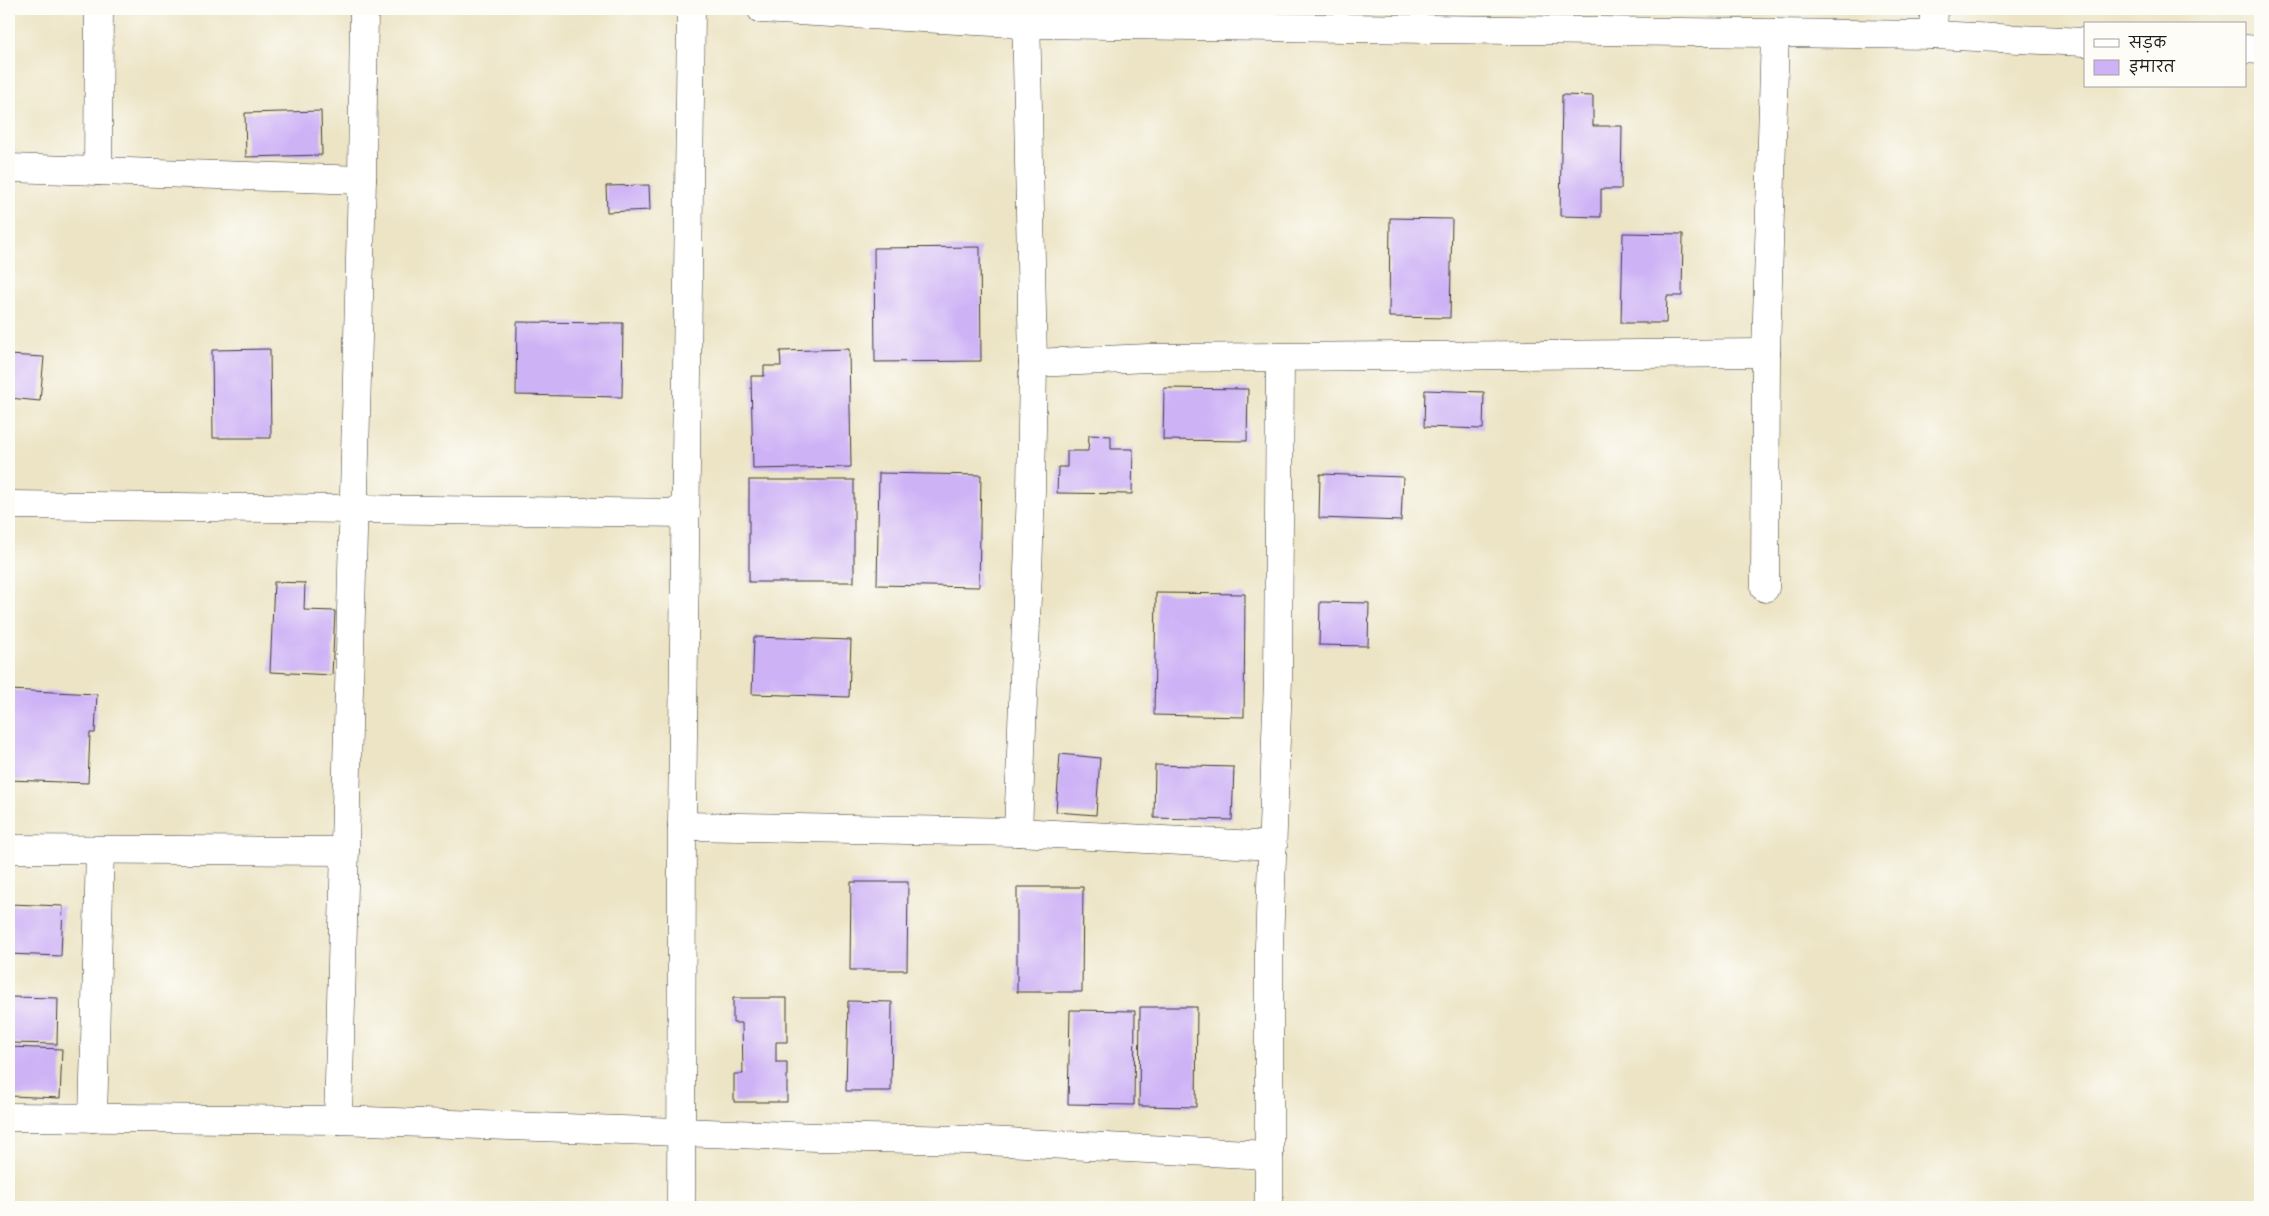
<svg xmlns="http://www.w3.org/2000/svg" width="2269" height="1216" font-family="Itim,'Playpen Sans Deva',sans-serif">
<style>
.building{fill:#ceb2f6}
.lines{fill:none;stroke-linecap:round;stroke-linejoin:round}
.minor-casing{stroke:#3b3a35;stroke-width:29}
.minor{stroke:#fff;stroke-width:28}
</style>
<rect width="100%" height="100%" fill="#fdfcf7"/>
<filter id="ink" filterUnits="userSpaceOnUse"><feTurbulence type="fractalNoise" baseFrequency=".02" numOctaves="2"/><feDisplacementMap in="SourceGraphic" scale="10" xChannelSelector="R" yChannelSelector="G"/><feConvolveMatrix kernelMatrix="1 2 1 2 8 2 1 2 1" color-interpolation-filters="sRGB"/></filter>
<filter id="wash" filterUnits="userSpaceOnUse"><feTurbulence type="fractalNoise" baseFrequency=".0096" numOctaves="4" result="noise"/><feDisplacementMap in="SourceGraphic" scale="20" xChannelSelector="R" yChannelSelector="G"/><feGaussianBlur stdDeviation="1.12" result="paint"/><feColorMatrix in="noise" values="0 0 0 0 0 0 0 0 0 0 0 0 0 0 0 0 0 1.4 0 .05"/><feComposite in="paint" operator="in"/></filter>
<g filter="url(#wash)">
<rect width="100%" height="100%" fill="#ece4c5"/>
<g id="blocks">
<g class="building">
<path d="M1562,95L1593,96V126H1622L1621,189H1601V217L1560,216Z"/>
<path d="M321,111L322,155L246,157L245,113Z"/>
<path d="M649,185L650,210L607,212L606,186Z"/>
<path d="M1390,218L1452,219L1450,318L1389,317Z"/>
<path d="M1623,233L1683,234L1682,296H1667L1666,323H1621Z"/>
<path d="M980,247L981,361L875,362L874,248Z"/>
<path d="M517,322L623,323L622,397L516,395Z"/>
<path d="M270,349L271,438H213L212,350Z"/>
<path d="M849,349L851,467L753,469L751,376H764V366H781L780,351Z"/>
<path d="M9,355L44,357L40,401L9,398Z"/>
<path d="M1164,388L1248,389L1247,441L1163,440Z"/>
<path d="M1425,390L1484,392L1483,429L1424,427Z"/>
<path d="M1089,435L1111,436V449H1133L1132,494L1057,493L1058,467H1067V451H1088Z"/>
<path d="M879,473L981,475L979,587L877,585Z"/>
<path d="M1320,474L1403,477L1401,521L1319,518Z"/>
<rect x="749" y="480" width="105" height="102"/>
<path d="M274,582L305,583L304,610L335,611L332,675L270,672Z"/>
<path d="M1156,593L1245,594L1244,717L1154,715Z"/>
<path d="M1320,602L1369,603L1368,646L1319,645Z"/>
<path d="M754,637L851,640L849,697L752,694Z"/>
<path d="M9,690L97,694L95,733H90L88,783L9,780Z"/>
<path d="M1060,754L1100,758L1096,815L1056,812Z"/>
<path d="M1155,765L1234,767L1232,820L1154,818Z"/>
<path d="M851,882H908L907,970H850Z"/>
<path d="M1017,887H1083L1082,992H1017Z"/>
<path d="M9,904L63,906L61,956L9,954Z"/>
<path d="M9,997L58,998L57,1044L9,1043Z"/>
<path d="M733,998H787V1042H776V1062H787V1102H734V1074H743L742,1023H733Z"/>
<path d="M848,1001L892,1002L891,1091H846Z"/>
<path d="M1140,1007H1197L1196,1107L1139,1106Z"/>
<path d="M1070,1010L1135,1011L1134,1105L1068,1104Z"/>
<path d="M9,1047L62,1049L60,1098L9,1096Z"/>
</g>
</g>
</g>
<g filter="url(#ink)">
<use href="#blocks" fill-opacity="0" stroke="#3b3a35" stroke-width="1"/>
<g class="lines">
<defs>
<g id="minor">
<path d="M761,9L1027,24L1933,35L2085,42"/>
<path d="M1933,35L1934,9"/>
<path d="M2245,49L2260,50"/>
<path d="M9,168L362,180"/>
<path d="M98,171L99,9"/>
<path d="M1033,363L1149,358L1766,353"/>
<path d="M9,505L686,513"/>
<path d="M1765,588L1766,353L1775,33"/>
<path d="M682,826L1018,832L1273,846"/>
<path d="M1018,832L1031,491L1033,363L1026,9"/>
<path d="M9,849L345,851"/>
<path d="M9,1117L338,1120L817,1137L966,1140L1269,1155"/>
<path d="M93,1118L100,850"/>
<path d="M338,1120L362,180L364,9"/>
<path d="M681,1207L682,826L691,9"/>
<path d="M1269,1207V946L1278,679L1280,358"/>
</g>
</defs>
<use href="#minor" class="minor-casing"/>
<use href="#minor" class="minor"/>
</g>
</g>
<rect width="2269" height="1216" fill="none" stroke="#fdfcf7" stroke-width="30"/>
<rect x="2084" y="22" width="162" height="65" fill="#fdfcf7" stroke="#a3a29f"/>
<rect x="2094" y="39" width="25" height="8" fill="#ffffff" stroke="#a3a29f"/>
<text x="2129" y="48" font-size="15" fill="#1c1c1c">सड़क</text>
<rect x="2094" y="60" width="25" height="15" fill="#ceb2f6" stroke="#a3a29f"/>
<text x="2129" y="72" font-size="15" fill="#1c1c1c">इमारत</text>
</svg>
